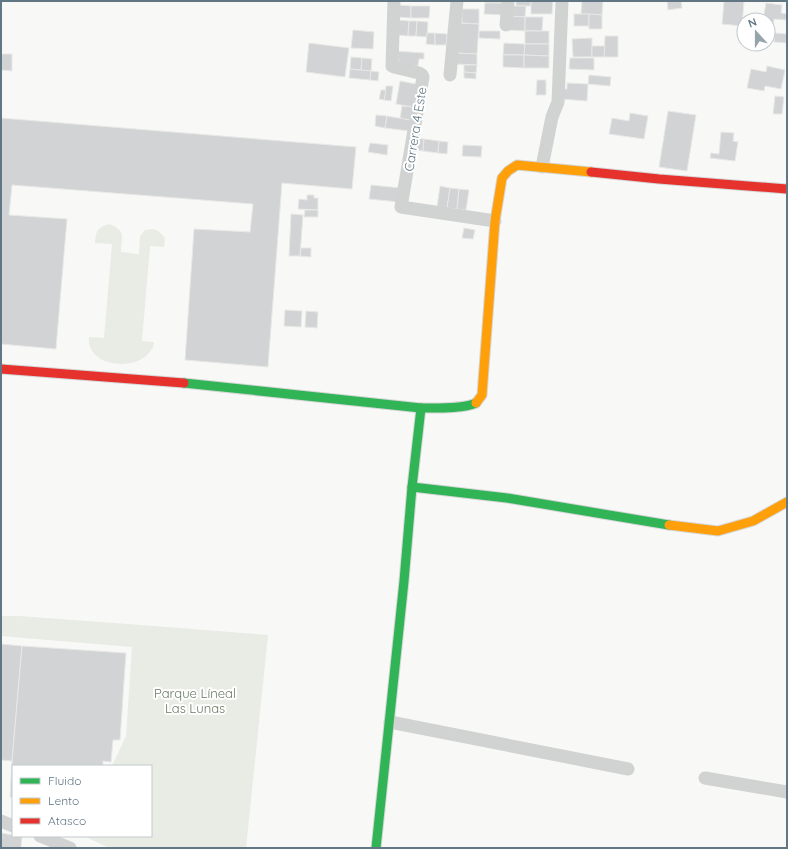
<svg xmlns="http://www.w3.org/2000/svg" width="788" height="849" font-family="Quicksand,sans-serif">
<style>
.green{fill:#e8ece5}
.building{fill:#d2d3d4;stroke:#e8e8e7}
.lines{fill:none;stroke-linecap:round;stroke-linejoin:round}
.fast-casing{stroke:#d5d6d7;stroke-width:11}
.slow-casing{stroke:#d5d6d7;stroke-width:11}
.jam-casing{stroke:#d5d6d7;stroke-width:11}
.street{stroke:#d1d2d2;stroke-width:13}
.fast{stroke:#30b455;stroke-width:9}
.slow{stroke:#ff9f0a;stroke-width:9}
.jam{stroke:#e5322d;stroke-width:9}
.labels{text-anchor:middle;stroke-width:4;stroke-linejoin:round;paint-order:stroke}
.street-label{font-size:13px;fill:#627784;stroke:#fff}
.park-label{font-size:13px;fill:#677a61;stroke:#fff}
</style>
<rect width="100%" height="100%" fill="#f8f8f7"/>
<g class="green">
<path d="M109,224C127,231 121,237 121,252L139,254L140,236L145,230C155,228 158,229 165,238L164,247L150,246L142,341L154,342C154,347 152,349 149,353C133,372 86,366 89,337L104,338L112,244L95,243C96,231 97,228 109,224Z"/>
<path d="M1,616H19L141,625L268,635L246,848H109L84,836H151V766H112L126,736L132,647L1,636Z"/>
</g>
<g class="building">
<rect x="485" y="1" width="18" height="2"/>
<rect x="516" y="1" width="15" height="5"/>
<path d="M531,1H553L552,14H531Z"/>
<path d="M582,1H603L602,15L581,14Z"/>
<path d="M667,1H681L682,8L668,10Z"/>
<path d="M724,1H744L742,26L722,24Z"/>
<path d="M485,3H503V15L484,14Z"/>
<path d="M766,3L782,5L781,13L787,14L786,20L774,19L773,28L768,27V20H763Z"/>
<path d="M398,5L411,6V18L398,17Z"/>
<path d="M411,6H430L429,18H411Z"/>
<path d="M510,6H526L525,17L509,16Z"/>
<path d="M462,9H479V24L462,23Z"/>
<rect x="574" y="14" width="15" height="12"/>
<path d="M589,14L602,15V29H589Z"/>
<path d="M509,16L525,17V31L509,30Z"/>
<path d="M525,17H543L542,31H525Z"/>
<path d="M398,20L409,21L408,36L397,35Z"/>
<path d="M409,21H417L416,36H408Z"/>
<path d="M417,21L428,22L427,37L416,36Z"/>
<path d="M457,23L479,24L477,54L456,53Z"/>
<path d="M353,30L374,32L373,49L351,48Z"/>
<path d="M479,31H500V39L479,38Z"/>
<rect x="525" y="31" width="24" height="13"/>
<path d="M427,33H435V45L426,44Z"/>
<path d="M435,33L447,34L446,45H435Z"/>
<path d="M775,33L787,34L786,43L774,42Z"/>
<path d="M605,36H618V57H604Z"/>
<path d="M592,38V57H573L572,39Z"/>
<path d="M309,43L349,48L345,77L306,72Z"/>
<path d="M504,43L525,44L524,55H503Z"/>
<path d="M525,44H549V56L524,55Z"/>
<path d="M592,46H605L604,57H592Z"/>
<path d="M395,51L424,53V59H419L418,66L398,65L399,58H394Z"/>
<path d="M456,53L477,54V65L455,64Z"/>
<path d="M1,54H12V71L1,70Z"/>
<path d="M503,55H524V68L503,67Z"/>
<path d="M524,55L549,56V68H524Z"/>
<path d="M351,57L362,58L361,70L350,69Z"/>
<path d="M362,58L372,59L371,71L361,70Z"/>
<path d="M570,58H594V70L569,69Z"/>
<path d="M464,65H477L476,73L464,72Z"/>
<path d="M767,66L785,70L781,89L765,86L764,91L747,88L751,69L766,72Z"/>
<path d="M350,69L371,71L370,80L349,78Z"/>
<path d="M371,71L379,72L378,81L370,80Z"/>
<path d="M464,72L476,73V79L464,78Z"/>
<path d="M589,75L611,77L610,86L588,84Z"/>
<path d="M537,80H546V95H536Z"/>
<path d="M400,81L416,84L412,107L396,104Z"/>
<path d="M567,83L588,84L587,101L561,99L562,89H567Z"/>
<path d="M386,86H393L391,101L384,100Z"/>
<path d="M381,90H386L384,100L379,99Z"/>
<path d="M775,96L784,97L782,114H773Z"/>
<path d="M402,106L412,107L410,120L400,119Z"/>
<path d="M668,111L696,115L687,171L659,167Z"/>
<path d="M630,113L648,116L644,139L609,134L612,118L629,121Z"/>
<path d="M376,115L387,116L385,128L375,126Z"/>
<path d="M387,116L410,120L409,131L385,128Z"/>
<path d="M1,118L356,147L352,189L282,183L268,367L185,360L194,229L250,232L253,204L12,185L9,215L67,219L56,349L1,344Z"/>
<path d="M721,132L734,133L733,141L738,142L735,161L710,158L711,153L719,154Z"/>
<path d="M416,138L424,139L423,151L414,150Z"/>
<path d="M424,139L439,141L438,153L423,151Z"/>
<path d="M439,141L448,142L447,154L438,153Z"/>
<path d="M370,143L388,145L387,155L368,152Z"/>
<path d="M463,145L482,146L481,157L462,156Z"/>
<path d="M371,185L401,188L399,202L369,199Z"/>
<path d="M440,186L450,188L447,208L437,207Z"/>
<path d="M450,188L459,189L457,209L447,208Z"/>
<path d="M459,189L469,190L466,210L457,209Z"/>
<path d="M307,195H314V198H318V210L298,209L299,199L307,200Z"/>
<path d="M305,210H318V217H304Z"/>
<path d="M291,214L303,215L300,256H289Z"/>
<path d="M464,228L475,230L473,239L462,238Z"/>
<path d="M301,248H311V257L300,256Z"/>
<path d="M285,310L302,311L301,327L284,326Z"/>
<path d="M306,311L318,312L317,328L305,327Z"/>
<path d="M1,644L22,646L12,761L1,760Z"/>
<path d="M22,646L126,653L120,740H113L111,762L103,761V766H13V797H10L12,761Z"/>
<path d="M1,833L13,835V836H22L21,848H1V841L2,838Z"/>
</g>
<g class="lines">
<defs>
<g id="fast">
<path d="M184,383L421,408C435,408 464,409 476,403"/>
<path d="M412,487L507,498L669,525"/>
<path d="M376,848L404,581L412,487L421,408"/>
</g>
<g id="slow">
<path d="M476,403L482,395L495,221L502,178L508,171L517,165L591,172"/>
<path d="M669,525L718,531L753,521L787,502"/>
</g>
<g id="jam">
<path d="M591,172L659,179L787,189"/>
<path d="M1,369L184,383"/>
</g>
</defs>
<use href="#fast" class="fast-casing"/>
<use href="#slow" class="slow-casing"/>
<use href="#jam" class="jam-casing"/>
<g class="street">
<path d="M394,1L392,66L394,67L419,73L422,75L423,77L401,207L495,221"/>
<path d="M506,25L508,1"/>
<path d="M450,75L457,1"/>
<path d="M542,167L552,117L558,102L562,1"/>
<path d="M390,722L628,769"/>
<path d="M705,778L787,792"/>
<path d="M1,821L13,826"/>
<path d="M40,836L70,848"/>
</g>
<use href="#fast" class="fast"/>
<use href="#slow" class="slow"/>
<use href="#jam" class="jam"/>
</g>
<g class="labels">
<g class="street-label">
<text transform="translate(415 129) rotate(-81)" y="5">Carrera 4 Este</text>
</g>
<g class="park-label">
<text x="195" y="698">Parque Líneal<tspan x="195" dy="15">Las Lunas</tspan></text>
</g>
</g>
<rect width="788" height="849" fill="none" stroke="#627784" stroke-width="4"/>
<rect x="12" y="765" width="140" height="72" fill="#ffffff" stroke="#c0c9ce"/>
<rect x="20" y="778" width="20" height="6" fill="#30b455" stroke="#c0c9ce"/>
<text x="48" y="785" font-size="12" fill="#627784">Fluido</text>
<rect x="20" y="798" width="20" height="6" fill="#ff9f0a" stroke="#c0c9ce"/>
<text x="48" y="805" font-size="12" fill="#627784">Lento</text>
<rect x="20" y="818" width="20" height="6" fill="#e5322d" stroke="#c0c9ce"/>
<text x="48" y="825" font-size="12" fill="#627784">Atasco</text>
<g transform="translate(756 32) rotate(339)"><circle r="19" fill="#ffffff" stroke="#c0c9ce"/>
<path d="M0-3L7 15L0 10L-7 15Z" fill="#96a4ac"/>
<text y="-6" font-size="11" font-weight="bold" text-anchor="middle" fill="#627784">N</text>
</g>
</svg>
